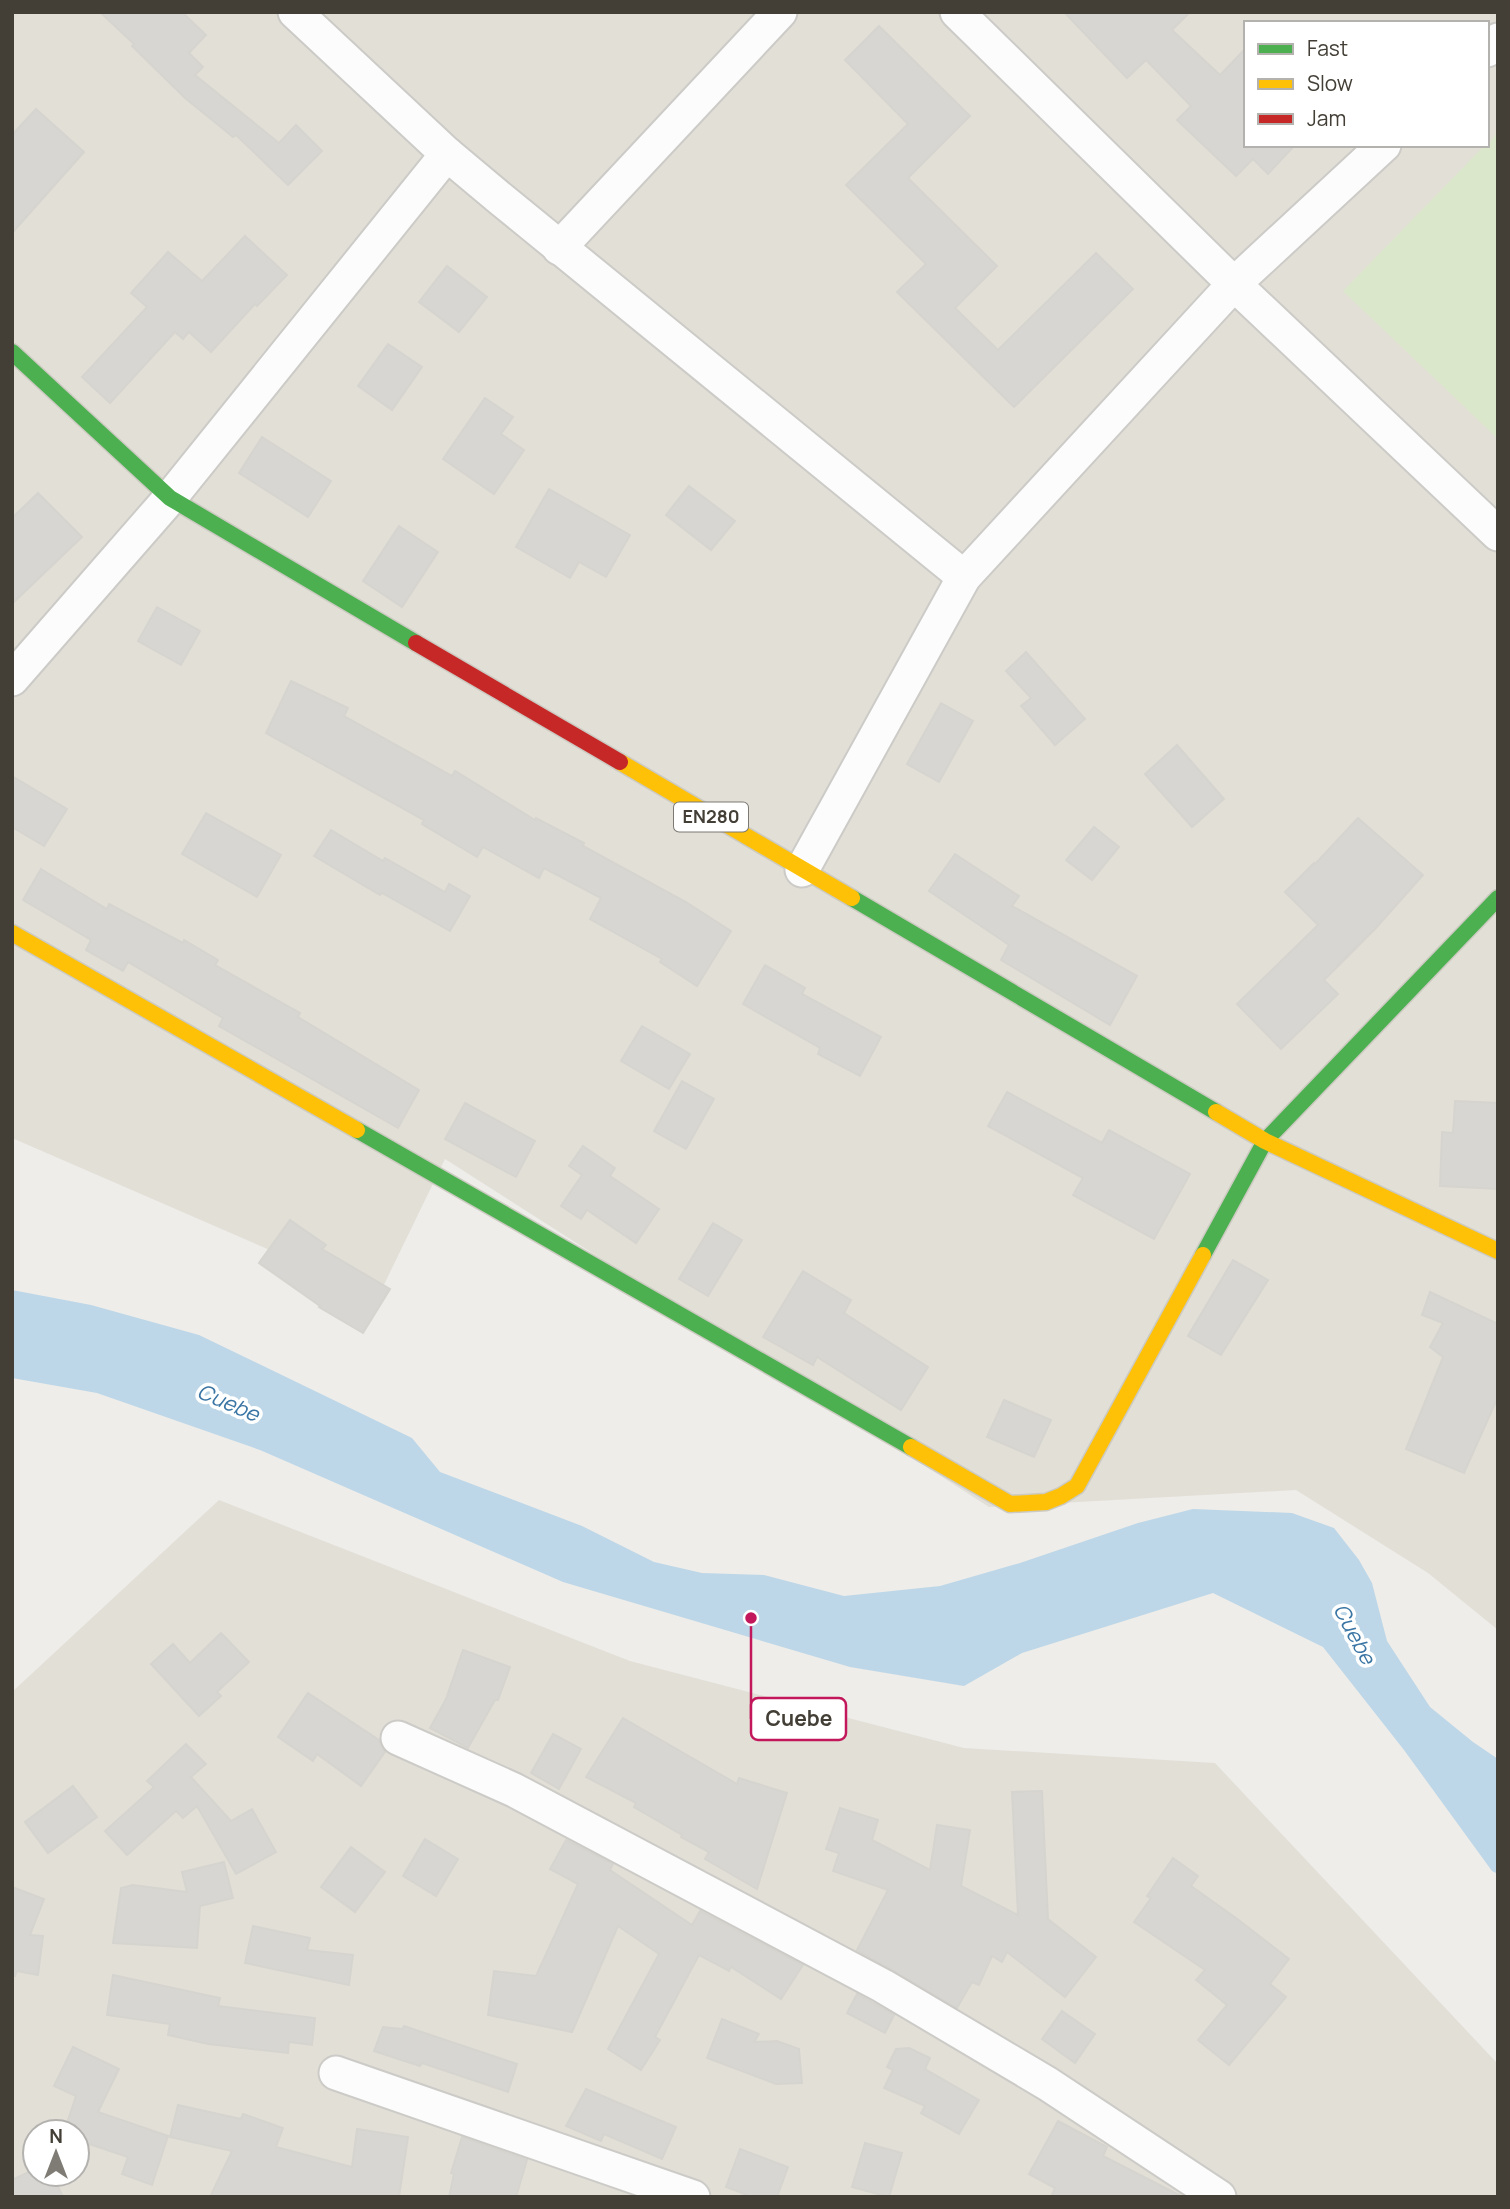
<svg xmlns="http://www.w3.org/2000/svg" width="1510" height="2209" font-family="Manrope,sans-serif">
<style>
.residential{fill:#e2dfd7;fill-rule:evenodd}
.green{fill:#dbe7cb}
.water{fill:#bdd7e8}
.building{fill:#d8d6d2;stroke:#d6d4cf;stroke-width:2}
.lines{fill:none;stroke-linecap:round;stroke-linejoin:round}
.street-casing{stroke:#cccbc7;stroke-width:37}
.fast-casing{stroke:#cccac1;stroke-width:19}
.slow-casing{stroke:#cccac1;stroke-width:19}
.jam-casing{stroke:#cccac1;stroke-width:19}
.street{stroke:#fcfcfc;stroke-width:33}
.fast{stroke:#4caf50;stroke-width:16}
.slow{stroke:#ffc107;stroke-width:16}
.jam{stroke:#c62828;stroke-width:16}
.labels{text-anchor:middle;stroke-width:7;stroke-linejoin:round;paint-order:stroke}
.shield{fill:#fff;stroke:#7b7972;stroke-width:2}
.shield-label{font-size:18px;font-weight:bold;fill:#433f36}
.water-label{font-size:21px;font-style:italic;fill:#3a75a4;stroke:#fff}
.leader{fill:none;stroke:#c2185b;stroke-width:2.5}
.callout-dot{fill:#c2185b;stroke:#fff;stroke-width:2.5}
.callout{fill:#fff;stroke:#c2185b;stroke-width:2.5}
.callout-label{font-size:21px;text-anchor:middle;font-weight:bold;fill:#433f36}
</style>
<rect width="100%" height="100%" fill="#eeede9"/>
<g class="residential">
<path d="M12,12H1498V1630L1428,1573L1296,1490L989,1507L445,1159L378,1297L12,1138ZM1246,23H1487V145H1246Z"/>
<path d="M219,1500L630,1661L964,1748L1215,1763L1498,2064V2197H12V1692ZM35,2132H77V2174H35Z"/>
</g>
<path class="green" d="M1498,132V439L1343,291L1485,145H1487Z"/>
<path class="water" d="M12,1290L91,1305L199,1335L412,1438L440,1472L582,1526L654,1562L702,1573L764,1575L844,1596L940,1586L1020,1563L1138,1523L1193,1509L1292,1513L1334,1528L1359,1560L1372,1583L1387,1641L1430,1707L1473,1742L1498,1759V1874L1492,1871L1404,1750L1323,1647L1213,1593L1022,1653L964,1686L850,1667L563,1582L260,1450L97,1393L12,1378Z"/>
<g class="building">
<path d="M100,12H182L206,35L189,53L203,67L195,75L279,143L296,125L322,151L288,185L236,135L233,137L185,98L132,46L134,44Z"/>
<path d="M1064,12H1190L1172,30L1220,75L1246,48V145H1295L1268,174L1253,159L1236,176L1177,120L1191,106L1146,60L1127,78Z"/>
<path d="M879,26L970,116L908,178L997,266L955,308L998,350L1096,253L1133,289L1014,407L897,292L926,264L846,185L908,124L845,60Z"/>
<path d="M36,109L84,152L12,233V135Z"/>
<path d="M245,236L287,275L257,306L255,304L211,352L189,332L183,339L175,332L110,403L82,377L147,307L131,293L168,252L202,281Z"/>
<path d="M447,266L487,297L459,332L419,302Z"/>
<path d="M388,344L422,367L392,410L358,386Z"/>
<path d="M485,398L513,417L501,434L524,450L494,494L443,459Z"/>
<path d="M262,437L331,481L308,517L239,473Z"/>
<path d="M689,486L735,521L711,550L666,515Z"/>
<path d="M549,489L630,535L606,577L579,562L570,578L516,547Z"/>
<path d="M38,493L82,537L12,604V518Z"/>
<path d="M399,526L438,552L402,607L363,581Z"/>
<path d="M157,607L200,631L181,665L138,641Z"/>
<path d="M1026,652L1085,719L1055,745L1021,706L1031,698L1006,671Z"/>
<path d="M291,681L348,708L344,716L452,776L455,771L535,820L536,818L584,843L583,846L686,902L731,931L697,986L660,962L662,959L590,919L601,898L544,868L539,878L483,847L477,857L422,824L424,820L266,733Z"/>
<path d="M941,703L973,721L939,782L907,764Z"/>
<path d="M1177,745L1224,799L1192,827L1145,774Z"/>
<path d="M12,776L67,809L44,846L12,827Z"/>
<path d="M206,813L281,855L257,897L182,854Z"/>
<path d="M1358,818L1423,875L1375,929L1324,980L1338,994L1281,1049L1237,1004L1318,925L1285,892L1314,863L1315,864Z"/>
<path d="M1094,827L1119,847L1092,880L1066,860Z"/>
<path d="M331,830L383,861L385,858L445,892L449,884L470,896L450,931L382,893L380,895L314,856Z"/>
<path d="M955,854L1019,896L1012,906L1137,976L1110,1025L1001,960L1009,945L929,891Z"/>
<path d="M41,869L107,909L109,904L183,943L184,940L218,960L215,965L300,1013L298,1017L419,1090L398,1128L219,1026L223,1018L128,962L123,971L86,950L91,940L23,900Z"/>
<path d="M765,965L805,988L802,994L881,1037L860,1076L818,1054L820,1048L743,1004Z"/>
<path d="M642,1026L690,1054L669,1089L621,1061Z"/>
<path d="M682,1081L714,1099L686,1149L654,1131Z"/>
<path d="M1007,1092L1102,1143L1109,1130L1190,1174L1154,1239L1073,1195L1083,1178L988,1126Z"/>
<path d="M1455,1101L1498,1103V1189L1440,1186L1442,1132L1453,1133Z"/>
<path d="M465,1103L535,1141L516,1177L445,1139Z"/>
<path d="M583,1146L615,1168L610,1176L659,1209L636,1243L587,1210L581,1219L561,1206L582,1175L569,1166Z"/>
<path d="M290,1220L326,1245L322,1249L390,1289L363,1333L319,1307L320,1306L259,1263Z"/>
<path d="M713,1223L742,1240L708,1296L679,1279Z"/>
<path d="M1233,1260L1268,1280L1221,1355L1188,1336Z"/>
<path d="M803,1271L851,1300L844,1313L928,1367L901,1410L817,1357L813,1365L763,1337Z"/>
<path d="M1430,1292L1498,1324V1397L1464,1473L1406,1449L1443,1357L1430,1347L1443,1323L1422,1315Z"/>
<path d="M1004,1400L1051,1420L1034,1457L987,1437Z"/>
<path d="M221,1633L249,1662L217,1692L221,1696L199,1716L151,1664L173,1644L190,1663Z"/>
<path d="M463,1650L510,1667L498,1700H495L468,1748L430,1728L446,1699Z"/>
<path d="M308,1693L379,1740L385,1752L361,1786L317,1754L313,1761L278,1737Z"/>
<path d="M623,1718L737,1784L739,1778L787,1793L757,1889L705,1859L709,1852L681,1837L682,1835L634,1807L636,1803L586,1777Z"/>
<path d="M553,1734L581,1749L559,1789L531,1773Z"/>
<path d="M186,1744L206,1764L191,1777L231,1821L252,1809L276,1852L236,1874L197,1806L183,1818L176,1811L127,1855L105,1831L154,1787L147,1781Z"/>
<path d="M73,1786L97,1817L48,1853L25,1822Z"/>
<path d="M1042,1791L1048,1919L1096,1957L1065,1997L1007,1952L1002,1962L992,1956L979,1985L972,1982L957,2008L857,1950L888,1890L833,1871L839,1853L826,1849L840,1808L878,1820L872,1840L930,1870L937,1825L970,1830L961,1886L1018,1915L1012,1792Z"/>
<path d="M425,1839L458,1859L436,1896L403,1876Z"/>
<path d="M566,1840L613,1864L610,1870L692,1925L700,1911L803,1965L781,1999L731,1967L729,1971L699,1955L655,2037L660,2040L641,2070L608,2049L659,1954L618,1926L572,2032L488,2015L494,1971L536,1976L578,1884L550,1869Z"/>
<path d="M351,1847L385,1872L355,1912L321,1887Z"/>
<path d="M1173,1858L1198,1876L1191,1886L1236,1918L1289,1959L1270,1984L1286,1997L1229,2065L1198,2040L1227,2005L1196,1980L1205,1970L1134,1922L1151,1898L1147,1896Z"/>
<path d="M224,1862L233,1898L200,1906L197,1948L113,1943L121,1888L133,1885L187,1892L182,1872Z"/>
<path d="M12,1887L44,1899L30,1935L43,1936L38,1975L17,1971L15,1976H12Z"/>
<path d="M253,1926L310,1938L307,1950L353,1955L349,1985L245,1963Z"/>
<path d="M113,1975L220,1998L218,2006L315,2018L312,2045L289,2042L288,2053L208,2044L168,2035L170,2024L107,2015Z"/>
<path d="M857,1994L894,2015L885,2033L847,2013Z"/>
<path d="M1062,2011L1095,2034L1075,2063L1042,2039Z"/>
<path d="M722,2019L759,2034L754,2042L777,2041L799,2049L802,2083L776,2084L707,2058Z"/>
<path d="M404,2026L517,2064L508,2092L422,2063L420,2066L374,2051L383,2027L403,2029Z"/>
<path d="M73,2047L119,2069L98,2112L168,2136L152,2185L122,2174L128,2157L77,2140V2132H64L76,2096L54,2086Z"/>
<path d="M909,2048L930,2058L925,2069L979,2100L959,2134L921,2113L925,2106L884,2088L893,2070L887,2067L896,2049Z"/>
<path d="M586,2089L676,2127L662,2159L604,2134L601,2141L566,2126Z"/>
<path d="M178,2105L241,2119L243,2114L283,2128L276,2147L352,2167L357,2129L408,2137L399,2197H210L232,2151L170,2137Z"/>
<path d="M1058,2121L1107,2147L1103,2156L1183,2197H1051L1055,2188L1029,2174Z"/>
<path d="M462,2137L527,2160L516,2197H449L454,2174L451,2173Z"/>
<path d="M865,2143L902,2153L889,2197L852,2187Z"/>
<path d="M740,2149L788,2167L777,2197H752L726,2187Z"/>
<path d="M35,2169V2174H52L63,2197H12V2180Z"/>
</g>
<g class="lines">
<defs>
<g id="street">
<path d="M295,12L447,154L502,200L964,577"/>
<path d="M957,12L1234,284L1498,534"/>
<path d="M1487,50L1498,40"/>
<path d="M559,248L780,12"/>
<path d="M12,679L170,498L447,154"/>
<path d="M802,870L964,577L1234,284L1384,145"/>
<path d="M398,1738L514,1790L883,1986L1048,2084L1219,2197"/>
<path d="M336,2073L693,2197"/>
</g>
<g id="fast">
<path d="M12,352L170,498L416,643"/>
<path d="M852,898L1216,1112"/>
<path d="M357,1130L911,1447"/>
<path d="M1203,1255L1265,1141L1498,898"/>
</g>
<g id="slow">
<path d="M620,762L852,898"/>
<path d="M12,933L357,1130"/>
<path d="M1216,1112L1265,1141L1498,1251"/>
<path d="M911,1447L1010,1504L1046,1502L1061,1496L1077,1486L1203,1255"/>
</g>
<path id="jam" d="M416,643L620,762"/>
</defs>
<use href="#street" class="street-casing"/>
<use href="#fast" class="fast-casing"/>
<use href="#slow" class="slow-casing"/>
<use href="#jam" class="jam-casing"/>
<use href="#street" class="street"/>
<use href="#fast" class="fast"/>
<use href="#slow" class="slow"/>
<use href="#jam" class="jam"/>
</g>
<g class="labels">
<rect class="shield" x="674" y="802.5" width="74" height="29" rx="5"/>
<g class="shield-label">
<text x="711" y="823">EN280</text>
</g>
<g class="water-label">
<text transform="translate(228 1403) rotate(23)" y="7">Cuebe</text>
<text transform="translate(1354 1634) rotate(62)" y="7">Cuebe</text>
</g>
</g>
<path class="leader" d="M751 1618L751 1719"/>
<circle class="callout-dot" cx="751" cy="1618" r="7"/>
<rect class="callout" x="751" y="1698" width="95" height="42" rx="7"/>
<g class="callout-label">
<text x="799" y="1726">Cuebe</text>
</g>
<rect width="1510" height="2209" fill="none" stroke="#433f36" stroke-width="28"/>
<rect x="1244" y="21" width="245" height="126" fill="#ffffff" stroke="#b4b2af" stroke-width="2"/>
<rect x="1258" y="44" width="35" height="10" fill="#4caf50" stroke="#b4b2af" stroke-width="2"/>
<text x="1307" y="56" font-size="21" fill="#433f36">Fast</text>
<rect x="1258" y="79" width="35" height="10" fill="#ffc107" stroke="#b4b2af" stroke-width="2"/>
<text x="1307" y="91" font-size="21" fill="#433f36">Slow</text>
<rect x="1258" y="114" width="35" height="10" fill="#c62828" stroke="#b4b2af" stroke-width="2"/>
<text x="1307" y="126" font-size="21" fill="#433f36">Jam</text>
<g transform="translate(56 2153)"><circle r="33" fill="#ffffff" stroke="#b4b2af" stroke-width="2"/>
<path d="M0-5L12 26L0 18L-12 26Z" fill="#7f7c75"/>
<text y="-10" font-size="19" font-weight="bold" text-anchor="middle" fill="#433f36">N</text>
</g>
</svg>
